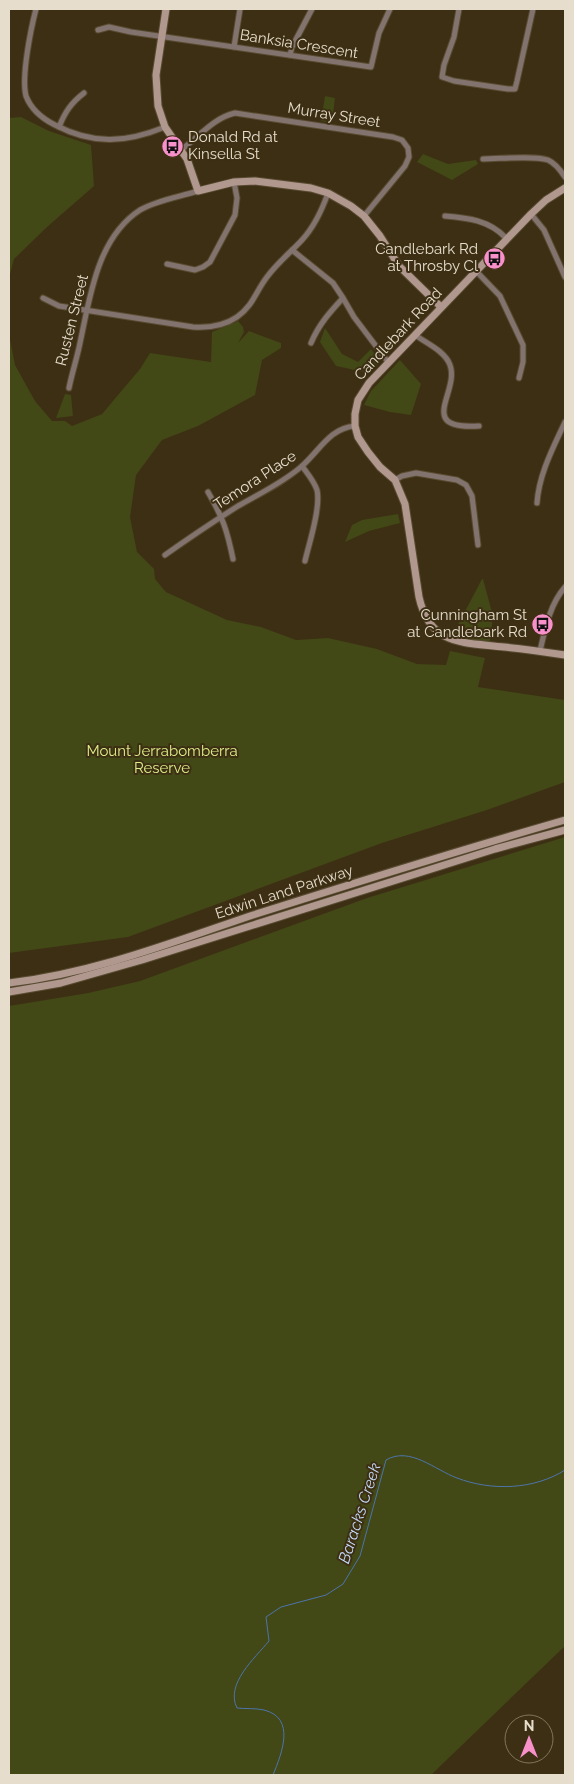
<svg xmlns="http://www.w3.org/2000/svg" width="574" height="1784" font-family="Raleway,sans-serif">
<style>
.green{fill:#424816}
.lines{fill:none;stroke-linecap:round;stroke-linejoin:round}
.stream{stroke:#4d75ab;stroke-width:1}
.street-casing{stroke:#584b31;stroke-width:7}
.secondary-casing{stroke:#584b31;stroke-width:9}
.street{stroke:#83736e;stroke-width:5}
.secondary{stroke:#b1988f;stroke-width:7}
.labels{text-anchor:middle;stroke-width:4;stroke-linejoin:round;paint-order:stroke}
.street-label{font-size:15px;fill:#e6ddcd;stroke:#3d2f13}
.poi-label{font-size:15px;fill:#e6ddcd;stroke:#3d2f13;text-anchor:end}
.park-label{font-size:15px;fill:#dded89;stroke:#3d2f13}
.water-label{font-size:16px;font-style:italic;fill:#c4dbfa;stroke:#3d2f13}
</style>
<rect width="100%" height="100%" fill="#3d2f13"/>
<g class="green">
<path d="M325,96L335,98L332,123L321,121Z"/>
<path d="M21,117L49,131L91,145L94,186L47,227L14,259L9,278V118Z"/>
<path d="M423,154L448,164L476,160L478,164L452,180L417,162Z"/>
<path d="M238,321L243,327L244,332L238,343L249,331L281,343V348L262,360L255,395L198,426L162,440L136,475L130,517L137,552L154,569L155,579L166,592L227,620L261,627L296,640L328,638L377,649L417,664L446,665L450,651L485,658L478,687L565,700V782L487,810L382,843L128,937L9,953V334L15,365L35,401L52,421H65L72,426L102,414L140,369L150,353L211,362L212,332Z"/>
<path d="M325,328L342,354L358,362L371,349L379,359L378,364L369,373L336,366L320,342Z"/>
<path d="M400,360L421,384L411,415L390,412L364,405L371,391Z"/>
<path d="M65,394L71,395L73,416L56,418Z"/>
<path d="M398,514L400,523L369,531L345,542L352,525L362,520Z"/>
<path d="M482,579H483L493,616L490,642L461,638L452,636Z"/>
<path d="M565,837V1646L431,1775H9V1006L88,993L140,981L367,898Z"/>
</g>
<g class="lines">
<path class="stream" d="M273,1775C282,1753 296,1718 264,1710C255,1708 246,1709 237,1708C225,1684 255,1658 269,1641L266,1617L281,1607L326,1595L343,1584L360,1556L386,1460C410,1446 435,1470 457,1478C491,1491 534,1490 565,1470"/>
<defs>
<g id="street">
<path d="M36,9C31,28 21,77 26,96C31,109 43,119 55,125C93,145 126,143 165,127"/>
<path d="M459,9L454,37L444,65L442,77L454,81L508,89H515L517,81L533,9"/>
<path d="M98,30L109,27L131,32L371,67L379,33L390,9"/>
<path d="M234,47L240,9"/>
<path d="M290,55L292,47L312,9"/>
<path d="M59,127C65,112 71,103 84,93"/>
<path d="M181,150C199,137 213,118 235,113L393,137L402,140L408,148L409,157L405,166L364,216"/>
<path d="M483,159C499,159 534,155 548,160C555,163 561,171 565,177"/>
<path d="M531,214L544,230L565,277"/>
<path d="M445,216C468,218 489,220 506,238"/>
<path d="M292,250L333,283L343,298L354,317L388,362"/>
<path d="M167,264L195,270L203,267L210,262L235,215L237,198L234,182"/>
<path d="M476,271L500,296L523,345V362L519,378"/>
<path d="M43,298L59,306L193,327C209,328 224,326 237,317C253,306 256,291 267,277C277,263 290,253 302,240C314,227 322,210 328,193"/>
<path d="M415,335C426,343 445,351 450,365C460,392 415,430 479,426"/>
<path d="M311,343C319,324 330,312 343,298"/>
<path d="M69,388C72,373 77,358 80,343C90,297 97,238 140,210C157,200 179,197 198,191"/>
<path d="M302,466C307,473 314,481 317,490C321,507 309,544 305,561"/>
<path d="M395,480L402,476L416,473L457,480L466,485L472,496L478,545"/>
<path d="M208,492C223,518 227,530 233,559"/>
<path d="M537,503C539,474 553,448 565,422"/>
<path d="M165,555C189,538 213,522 238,506C259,494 284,482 302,466C320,450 330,428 355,426"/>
<path d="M540,651C545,629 550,604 565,587"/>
</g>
<g id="secondary">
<path d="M166,9L156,75L158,106L165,127L187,159L198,191L234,182L255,181L311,188L328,193L351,206L364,216L380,236L399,266L441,307"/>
<path d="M565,188L546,200L531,214L369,383L358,400L355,414V426L358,437L368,452L380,467L395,480L405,504L419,597C430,646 462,642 504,647C524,649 545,652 565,655"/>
<path d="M9,983C94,973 173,942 253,915C357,882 461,850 565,820"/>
<path d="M9,992L61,983L142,960L495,849L565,830"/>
</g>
</defs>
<use href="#street" class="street-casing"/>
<use href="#secondary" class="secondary-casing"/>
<use href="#street" class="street"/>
<use href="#secondary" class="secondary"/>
</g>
<defs>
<symbol id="bus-disc" viewBox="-11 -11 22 22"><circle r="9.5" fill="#f890ca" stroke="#3d2f13"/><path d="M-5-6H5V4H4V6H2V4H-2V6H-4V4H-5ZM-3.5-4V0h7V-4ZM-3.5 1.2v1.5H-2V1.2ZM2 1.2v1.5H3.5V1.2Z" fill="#111"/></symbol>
</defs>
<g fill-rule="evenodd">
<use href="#bus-disc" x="160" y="134" width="25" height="25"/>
<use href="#bus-disc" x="482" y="246" width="25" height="25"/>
<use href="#bus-disc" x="530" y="612" width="25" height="25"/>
</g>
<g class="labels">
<g class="street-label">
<text transform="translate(299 44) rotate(9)" y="5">Banksia Crescent</text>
<text transform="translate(334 115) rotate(9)" y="5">Murray Street</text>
<text transform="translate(72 320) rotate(-76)" y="5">Rusten Street</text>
<text transform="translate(398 334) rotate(-47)" y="5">Candlebark Road</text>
<text transform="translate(255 480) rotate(-33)" y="5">Temora Place</text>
<text transform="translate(284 892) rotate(-18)" y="5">Edwin Land Parkway</text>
</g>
<g class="poi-label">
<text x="188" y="142" text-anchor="start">Donald Rd at<tspan x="188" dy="17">Kinsella St</tspan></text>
<text x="478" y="254">Candlebark Rd<tspan x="478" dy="17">at Throsby Cl</tspan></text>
<text x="527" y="620">Cunningham St<tspan x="527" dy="17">at Candlebark Rd</tspan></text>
</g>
<g class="park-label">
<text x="162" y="756">Mount Jerrabomberra<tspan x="162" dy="17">Reserve</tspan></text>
</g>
<g class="water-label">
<text transform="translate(359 1513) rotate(-72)" y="6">Baracks Creek</text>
</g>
</g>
<rect width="574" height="1784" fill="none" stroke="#e6ddcd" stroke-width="20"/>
<g transform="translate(529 1739)"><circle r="24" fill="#3d2f13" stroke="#81755d"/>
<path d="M0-4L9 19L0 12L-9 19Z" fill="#f890ca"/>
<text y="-8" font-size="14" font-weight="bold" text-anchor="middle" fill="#e6ddcd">N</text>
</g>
</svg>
